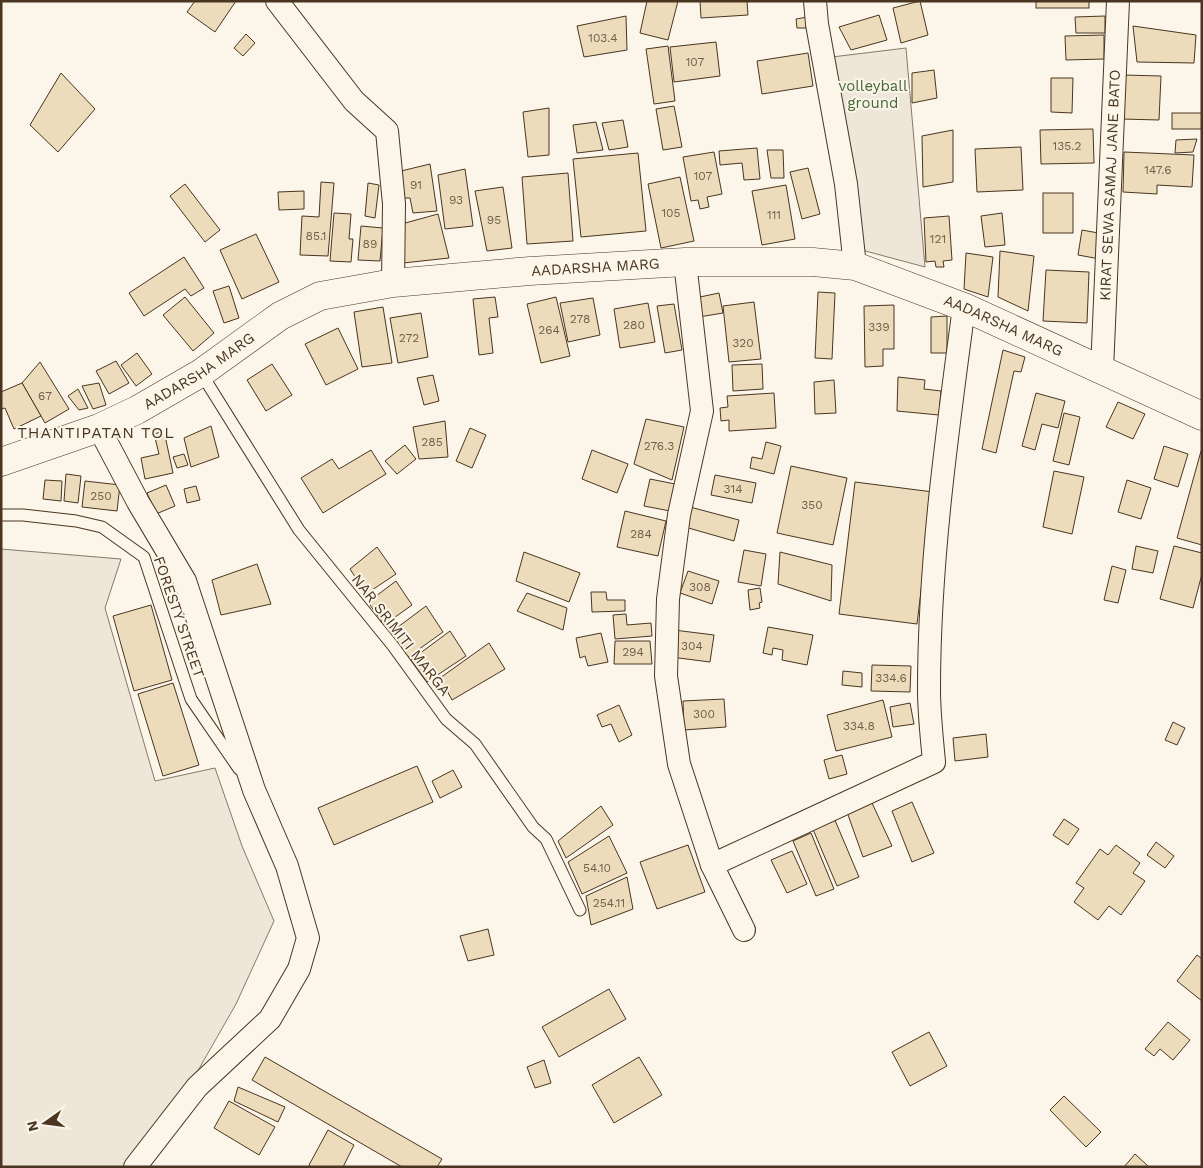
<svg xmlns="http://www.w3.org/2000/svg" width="1203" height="1168" font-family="'Work Sans',sans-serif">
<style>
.green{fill:#ede6d9;stroke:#887966}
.building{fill:#ecdcbc;stroke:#4a3520}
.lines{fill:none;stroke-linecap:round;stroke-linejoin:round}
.service-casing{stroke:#4a3520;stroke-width:13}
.minor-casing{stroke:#4a3520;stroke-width:24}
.secondary-casing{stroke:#4a3520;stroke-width:29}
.service{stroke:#fbf6e9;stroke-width:11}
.minor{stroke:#fbf6e9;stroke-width:22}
.secondary{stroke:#fbf6e9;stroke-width:28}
.labels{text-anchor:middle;stroke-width:4;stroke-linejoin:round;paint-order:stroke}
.number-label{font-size:12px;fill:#725f47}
.park-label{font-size:15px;fill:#436837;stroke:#fbf6e9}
.street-label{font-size:15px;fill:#4a3520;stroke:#fbf6e9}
.neighbourhood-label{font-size:16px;letter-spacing:1px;fill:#4a3520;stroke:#fbf6e9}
</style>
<rect width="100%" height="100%" fill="#fbf6e9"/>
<g class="green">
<path d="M906,48L925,267L858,249L832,57Z"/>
<path d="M1,549L121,559L105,608L155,781L215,768L242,846L274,921L236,1004L143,1167H1Z"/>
</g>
<g class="building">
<path d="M195,1H236L215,32L187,12Z"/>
<path d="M647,1H678L668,40L640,33Z"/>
<path d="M700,1H747L748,15L701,18Z"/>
<path d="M920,1L928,35L901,43L893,8Z"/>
<rect x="1036" y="1" width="53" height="7"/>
<path d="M879,15L887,40L851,50L839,27Z"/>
<path d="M626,16L627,50L584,57L577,26Z"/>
<path d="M1105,16V33H1076L1075,17Z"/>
<path d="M808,17L812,28H797L796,19Z"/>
<path d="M1133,26L1196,35L1194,63L1137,62Z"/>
<path d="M246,34L255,43L243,56L234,48Z"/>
<path d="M1104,35V59L1066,60L1065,36Z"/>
<path d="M716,42L720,76L674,82L670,47Z"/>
<path d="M668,46L675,101L654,104L646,49Z"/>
<path d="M808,53L813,86L762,94L757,61Z"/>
<path d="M934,70L937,98L912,103V73Z"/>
<path d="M61,73L95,109L58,152L30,125Z"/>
<path d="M1123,75L1161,76L1159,120L1122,119Z"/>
<path d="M1051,78H1073L1072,113L1051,112Z"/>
<path d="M674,106L682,147L663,150L656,109Z"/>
<path d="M549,108V155L528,157L523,112Z"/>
<rect x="1172" y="113" width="30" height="16"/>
<path d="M623,120L628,147L609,150L602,123Z"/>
<path d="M596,122L603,150L577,153L573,125Z"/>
<path d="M1093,129L1094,163L1041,164L1040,130Z"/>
<path d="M953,130V182L923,187L922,136Z"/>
<path d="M1197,139L1193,152L1175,153L1176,140Z"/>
<path d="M1021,147L1023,190L977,192L975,149Z"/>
<path d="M757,148L760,179L744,180L742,163L720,165L719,151Z"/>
<path d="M767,150H783L784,178H771Z"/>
<path d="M714,152L722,194L707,197L709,207L700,209L698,200L691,201L683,157Z"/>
<path d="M1124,152L1194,155L1192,187L1157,185V194L1123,192Z"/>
<path d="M638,153L646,231L581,237L573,159Z"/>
<path d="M430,164L437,211L413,213L410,198H399L397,172Z"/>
<path d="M808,168L820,214L802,219L790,172Z"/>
<path d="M465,169L473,226L445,229L438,175Z"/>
<path d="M568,173L573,241L527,244L522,177Z"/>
<path d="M680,177L694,241L661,248L648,184Z"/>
<path d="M321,182L334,183L328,256L300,255L302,216L319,217Z"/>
<path d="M368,183L379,185L375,218L365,216Z"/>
<path d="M185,184L220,230L205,242L170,196Z"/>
<path d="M786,185L795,239L762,245L752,191Z"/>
<path d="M503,187L512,248L487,251L475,191Z"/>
<path d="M304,191V209L279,210L278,192Z"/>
<rect x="1043" y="193" width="30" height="40"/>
<path d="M334,213L351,214L349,239H353L351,262L330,261Z"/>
<path d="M1002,213L1005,245L985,247L981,216Z"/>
<path d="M438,214L449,258L403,263L398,225Z"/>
<path d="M949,216L952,260L943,261L944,267H936L935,261L926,262L924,218Z"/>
<path d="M361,226L383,228L380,261L358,260Z"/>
<path d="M1082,230L1104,234L1100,259L1078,255Z"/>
<path d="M256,234L279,282L242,299L220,250Z"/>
<path d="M1000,251L1034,256L1028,311L998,297Z"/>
<path d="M966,253L993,257L988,297L964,289Z"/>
<path d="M184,257L204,288L191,296L185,289L144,316L129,293Z"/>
<path d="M1046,270L1089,272L1087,323L1043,321Z"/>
<path d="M229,286L239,318L224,323L213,291Z"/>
<path d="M818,292L835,293L832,359L815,358Z"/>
<path d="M719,293L723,313L699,317L695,298Z"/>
<path d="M185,297L214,333L193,351L163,315Z"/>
<path d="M495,297L498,317L489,318L493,353L479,355L473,299Z"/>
<path d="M556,297L570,356L541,363L527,304Z"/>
<path d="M593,298L600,335L568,342L560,303Z"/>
<path d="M754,302L761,359L729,362L723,306Z"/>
<path d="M648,303L655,342L620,348L614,309Z"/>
<path d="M674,304L682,350L665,353L657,306Z"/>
<path d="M894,305V349H883V366L865,367L864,306Z"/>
<path d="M383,307L392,363L362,367L354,312Z"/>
<path d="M421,313L428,357L398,363L390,318Z"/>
<path d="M947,316V353H931V317Z"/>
<path d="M338,328L358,369L326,385L305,344Z"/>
<path d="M1003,350L1025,357L1021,372L1014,371L996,453L982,449Z"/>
<path d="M137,353L152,374L136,386L121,365Z"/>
<path d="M116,361L129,383L109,394L96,371Z"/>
<path d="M40,362L69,409L45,423L22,383Z"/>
<path d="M272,364L292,395L266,411L247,380Z"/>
<path d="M762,364L763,389L733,391L732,365Z"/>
<path d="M433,375L439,401L424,405L417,378Z"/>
<path d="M898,377L925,380L924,389L941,391L939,415L897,411Z"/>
<path d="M834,380L836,413L815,414L814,382Z"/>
<path d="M22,383L41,416L14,429L5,408L1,409V392Z"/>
<path d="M99,383L106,405L93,409L82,386Z"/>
<path d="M78,389L88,408L79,410L68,396Z"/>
<path d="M774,393L776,428L729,431V420L721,421L720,408L728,407L727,396Z"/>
<path d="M1036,393L1065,401L1058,428L1042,424L1035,450L1022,446Z"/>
<path d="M1118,402L1145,414L1133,439L1106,427Z"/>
<path d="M1064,413L1080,417L1069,465L1053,461Z"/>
<path d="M646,419L684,427L672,480L634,464Z"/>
<path d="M445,421L448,457L419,459L413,427Z"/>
<path d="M211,426L219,457L191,467L184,438Z"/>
<path d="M470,428L486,435L472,468L456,461Z"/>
<path d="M164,431L173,473L145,479L141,458L159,454L154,434Z"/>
<path d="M766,442L781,446L774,474L750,468L752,457L762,459Z"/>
<path d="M405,445L416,459L397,474L385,461Z"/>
<path d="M1164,446L1188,454L1178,487L1154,479Z"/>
<path d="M371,450L386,474L323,513L301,478L332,459L339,469Z"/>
<path d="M592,450L628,464L617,493L582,479Z"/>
<path d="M1201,451L1202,452V545L1177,538Z"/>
<path d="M184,454L188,465L177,468L173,457Z"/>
<path d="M791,466L847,478L833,545L777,533Z"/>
<path d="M1054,471L1084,477L1072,534L1043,527Z"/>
<path d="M66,474L81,476L78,503L64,501Z"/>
<path d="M715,475L756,483L752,503L711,495Z"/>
<path d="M650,479L675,484L670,511L644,506Z"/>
<path d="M45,480L62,481L61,501L43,499Z"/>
<path d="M1127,480L1151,488L1141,519L1118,512Z"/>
<path d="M85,481L120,485L117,511L82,507Z"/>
<path d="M855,482L933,492L917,624L839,614Z"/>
<path d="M166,485L175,506L156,514L147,493Z"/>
<path d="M196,486L200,500L187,503L184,489Z"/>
<path d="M690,507L739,520L734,541L685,527Z"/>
<path d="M625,511L666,521L658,556L617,547Z"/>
<path d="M1136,546L1158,551L1153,573L1132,569Z"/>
<path d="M1174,546L1202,553V574L1193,608L1160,599Z"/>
<path d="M377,547L396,574L366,594L350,569Z"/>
<path d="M744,550L766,554L761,586L738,582Z"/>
<path d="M524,552L580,573L569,602L516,581Z"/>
<path d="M780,552L832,565L831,601L778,584Z"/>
<path d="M257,564L271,604L221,615L212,580Z"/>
<path d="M1112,566L1126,570L1118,603L1104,600Z"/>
<path d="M688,571L719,581L712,604L680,593Z"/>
<path d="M396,581L412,605L384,625L368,602Z"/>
<path d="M760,588L762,602L759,603L760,608L750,610L748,590Z"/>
<path d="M591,592H606L607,600H625V611L592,612Z"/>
<path d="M527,593L567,608L563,630L517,611Z"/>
<path d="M151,605L172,680L134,691L113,616Z"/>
<path d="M426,606L443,632L408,657L390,633Z"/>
<path d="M626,614L627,625L651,623L652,636L615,639L613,615Z"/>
<path d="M768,627L813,635L807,665L782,660L783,650L773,648L772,655L763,653Z"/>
<path d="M674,630L714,635L710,662L671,657Z"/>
<path d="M450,631L466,656L427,682L411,660Z"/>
<path d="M601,633L608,662L588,666L585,656L580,658L576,638Z"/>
<path d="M615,641H650L652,664H614Z"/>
<path d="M489,643L505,669L452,700L440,678Z"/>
<path d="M872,665L911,666L910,692L871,691Z"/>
<path d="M843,671L862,673V687L842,685Z"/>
<path d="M173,683L199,765L163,776L138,694Z"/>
<path d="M724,699L726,727L684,730L683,701Z"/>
<path d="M883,700L892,737L836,751L827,715Z"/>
<path d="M910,703L914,724L893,727L890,707Z"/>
<path d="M619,705L632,735L619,742L611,724L602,727L597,715Z"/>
<path d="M1173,722L1185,728L1177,745L1165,740Z"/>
<path d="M986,734L988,757L955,761L953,738Z"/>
<path d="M842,755L847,774L829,779L824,760Z"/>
<path d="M417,766L433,802L334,845L318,808Z"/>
<path d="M453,770L462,787L440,798L432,781Z"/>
<path d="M912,802L934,853L912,862L892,811Z"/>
<path d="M872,803L892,846L863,857L847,812Z"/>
<path d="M601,806L613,825L566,858L558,841Z"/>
<path d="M834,818L859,877L837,886L812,827Z"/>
<path d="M1064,819L1079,829L1068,845L1053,835Z"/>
<path d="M811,833L834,889L816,896L793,841Z"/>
<path d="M609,836L627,873L582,894L568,862Z"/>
<path d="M1156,842L1174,856L1165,868L1147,855Z"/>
<path d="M688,845L705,892L657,909L640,862Z"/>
<path d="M1116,845L1140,863L1133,873L1145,881L1121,915L1109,906L1098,920L1074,902L1084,888L1076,883L1100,849L1108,855Z"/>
<path d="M792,851L807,884L787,893L771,860Z"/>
<path d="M627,877L633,909L591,925L586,896Z"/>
<path d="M488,929L494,955L468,961L460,936Z"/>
<path d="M1197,955L1202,959V1001L1177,981Z"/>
<path d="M609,989L626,1019L559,1057L542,1027Z"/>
<path d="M1168,1022L1190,1040L1173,1060L1160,1049L1154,1056L1145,1049Z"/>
<path d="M929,1032L947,1066L910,1086L892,1052Z"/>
<path d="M265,1057L442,1159L437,1167H402L252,1080Z"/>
<path d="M639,1057L662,1095L614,1123L592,1085Z"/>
<path d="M544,1060L551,1083L535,1088L527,1067Z"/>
<path d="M238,1087L285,1107L278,1122L234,1101Z"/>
<path d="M1064,1096L1101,1132L1086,1147L1050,1110Z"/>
<path d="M229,1101L275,1127L259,1155L214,1128Z"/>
<path d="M328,1130L354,1145L343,1167H311L309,1165Z"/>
<path d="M1135,1154L1149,1167H1124Z"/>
</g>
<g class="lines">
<defs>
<g id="service">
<path d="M201,373L299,530L393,646L446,719L475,744L533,827L546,839L580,910"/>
<path d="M1,515H23L76,521L102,527L144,557L191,699L239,769"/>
</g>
<g id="minor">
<path d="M277,1L354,101L387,131L394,204L393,283"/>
<path d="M815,1L817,24L846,184L855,266"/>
<path d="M685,262L702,411L679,515L668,599L666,676L679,764L712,865L934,762C932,739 929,714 929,690C929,562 947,434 964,307"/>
<path id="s1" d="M1102,370L1118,1"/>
<path d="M99,428L138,502L185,581L254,790L287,866L308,938L299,969L270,1019L197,1087L135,1167"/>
<path d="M712,865L744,930"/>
</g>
<g id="secondary">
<path id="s2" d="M1,462L99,428L137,410L201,373L280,316L320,296L393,283L530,271L685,262H813L855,266L964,307L1202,416"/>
</g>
</defs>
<use href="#service" class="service-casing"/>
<use href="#minor" class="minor-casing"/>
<use href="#secondary" class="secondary-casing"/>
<use href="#service" class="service"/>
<use href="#minor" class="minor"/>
<use href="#secondary" class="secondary"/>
</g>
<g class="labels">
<g class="number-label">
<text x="603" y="42">103.4</text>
<text x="695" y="66">107</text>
<text x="1067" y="150">135.2</text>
<text x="1158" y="174">147.6</text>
<text x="703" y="180">107</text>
<text x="416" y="189">91</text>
<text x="456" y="204">93</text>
<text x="671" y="217">105</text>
<text x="774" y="219">111</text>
<text x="494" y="224">95</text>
<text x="316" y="240">85.1</text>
<text x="938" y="243">121</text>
<text x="370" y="248">89</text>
<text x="580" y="323">278</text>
<text x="634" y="329">280</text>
<text x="879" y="331">339</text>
<text x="549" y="334">264</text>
<text x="409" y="342">272</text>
<text x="743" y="347">320</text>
<text x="45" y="400">67</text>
<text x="432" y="446">285</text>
<text x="659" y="450">276.3</text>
<text x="733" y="493">314</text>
<text x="101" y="500">250</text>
<text x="812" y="509">350</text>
<text x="641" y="538">284</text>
<text x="700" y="591">308</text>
<text x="692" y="650">304</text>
<text x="633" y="656">294</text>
<text x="891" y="682">334.6</text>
<text x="704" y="718">300</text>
<text x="859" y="730">334.8</text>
<text x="597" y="872">54.10</text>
<text x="609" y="907">254.11</text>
</g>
<g class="park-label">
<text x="873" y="91">volleyball<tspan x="873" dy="17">ground</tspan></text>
</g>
<g class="street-label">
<text dy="5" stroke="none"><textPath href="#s1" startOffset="185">KIRAT SEWA SAMAJ JANE BATO</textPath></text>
<text dy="5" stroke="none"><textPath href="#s2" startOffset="639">AADARSHA MARG</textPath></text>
<text dy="5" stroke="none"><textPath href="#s2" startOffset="1059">AADARSHA MARG</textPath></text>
<text dy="5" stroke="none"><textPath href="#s2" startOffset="219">AADARSHA MARG</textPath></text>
<text transform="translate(179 617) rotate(71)" y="5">FORESTY STREET</text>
<text transform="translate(401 635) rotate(52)" y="5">NAR SRIMITI MARGA</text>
</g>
<g class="neighbourhood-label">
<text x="96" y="438">THANTIPATAN TOL</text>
</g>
</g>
<rect width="1203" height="1168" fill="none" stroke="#4a3520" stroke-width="5"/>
<g transform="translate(45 1123) rotate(256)" stroke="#fbf6e9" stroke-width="4" paint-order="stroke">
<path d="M0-4L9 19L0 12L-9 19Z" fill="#4a3520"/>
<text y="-8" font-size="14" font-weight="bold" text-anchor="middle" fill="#4a3520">N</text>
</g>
</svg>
